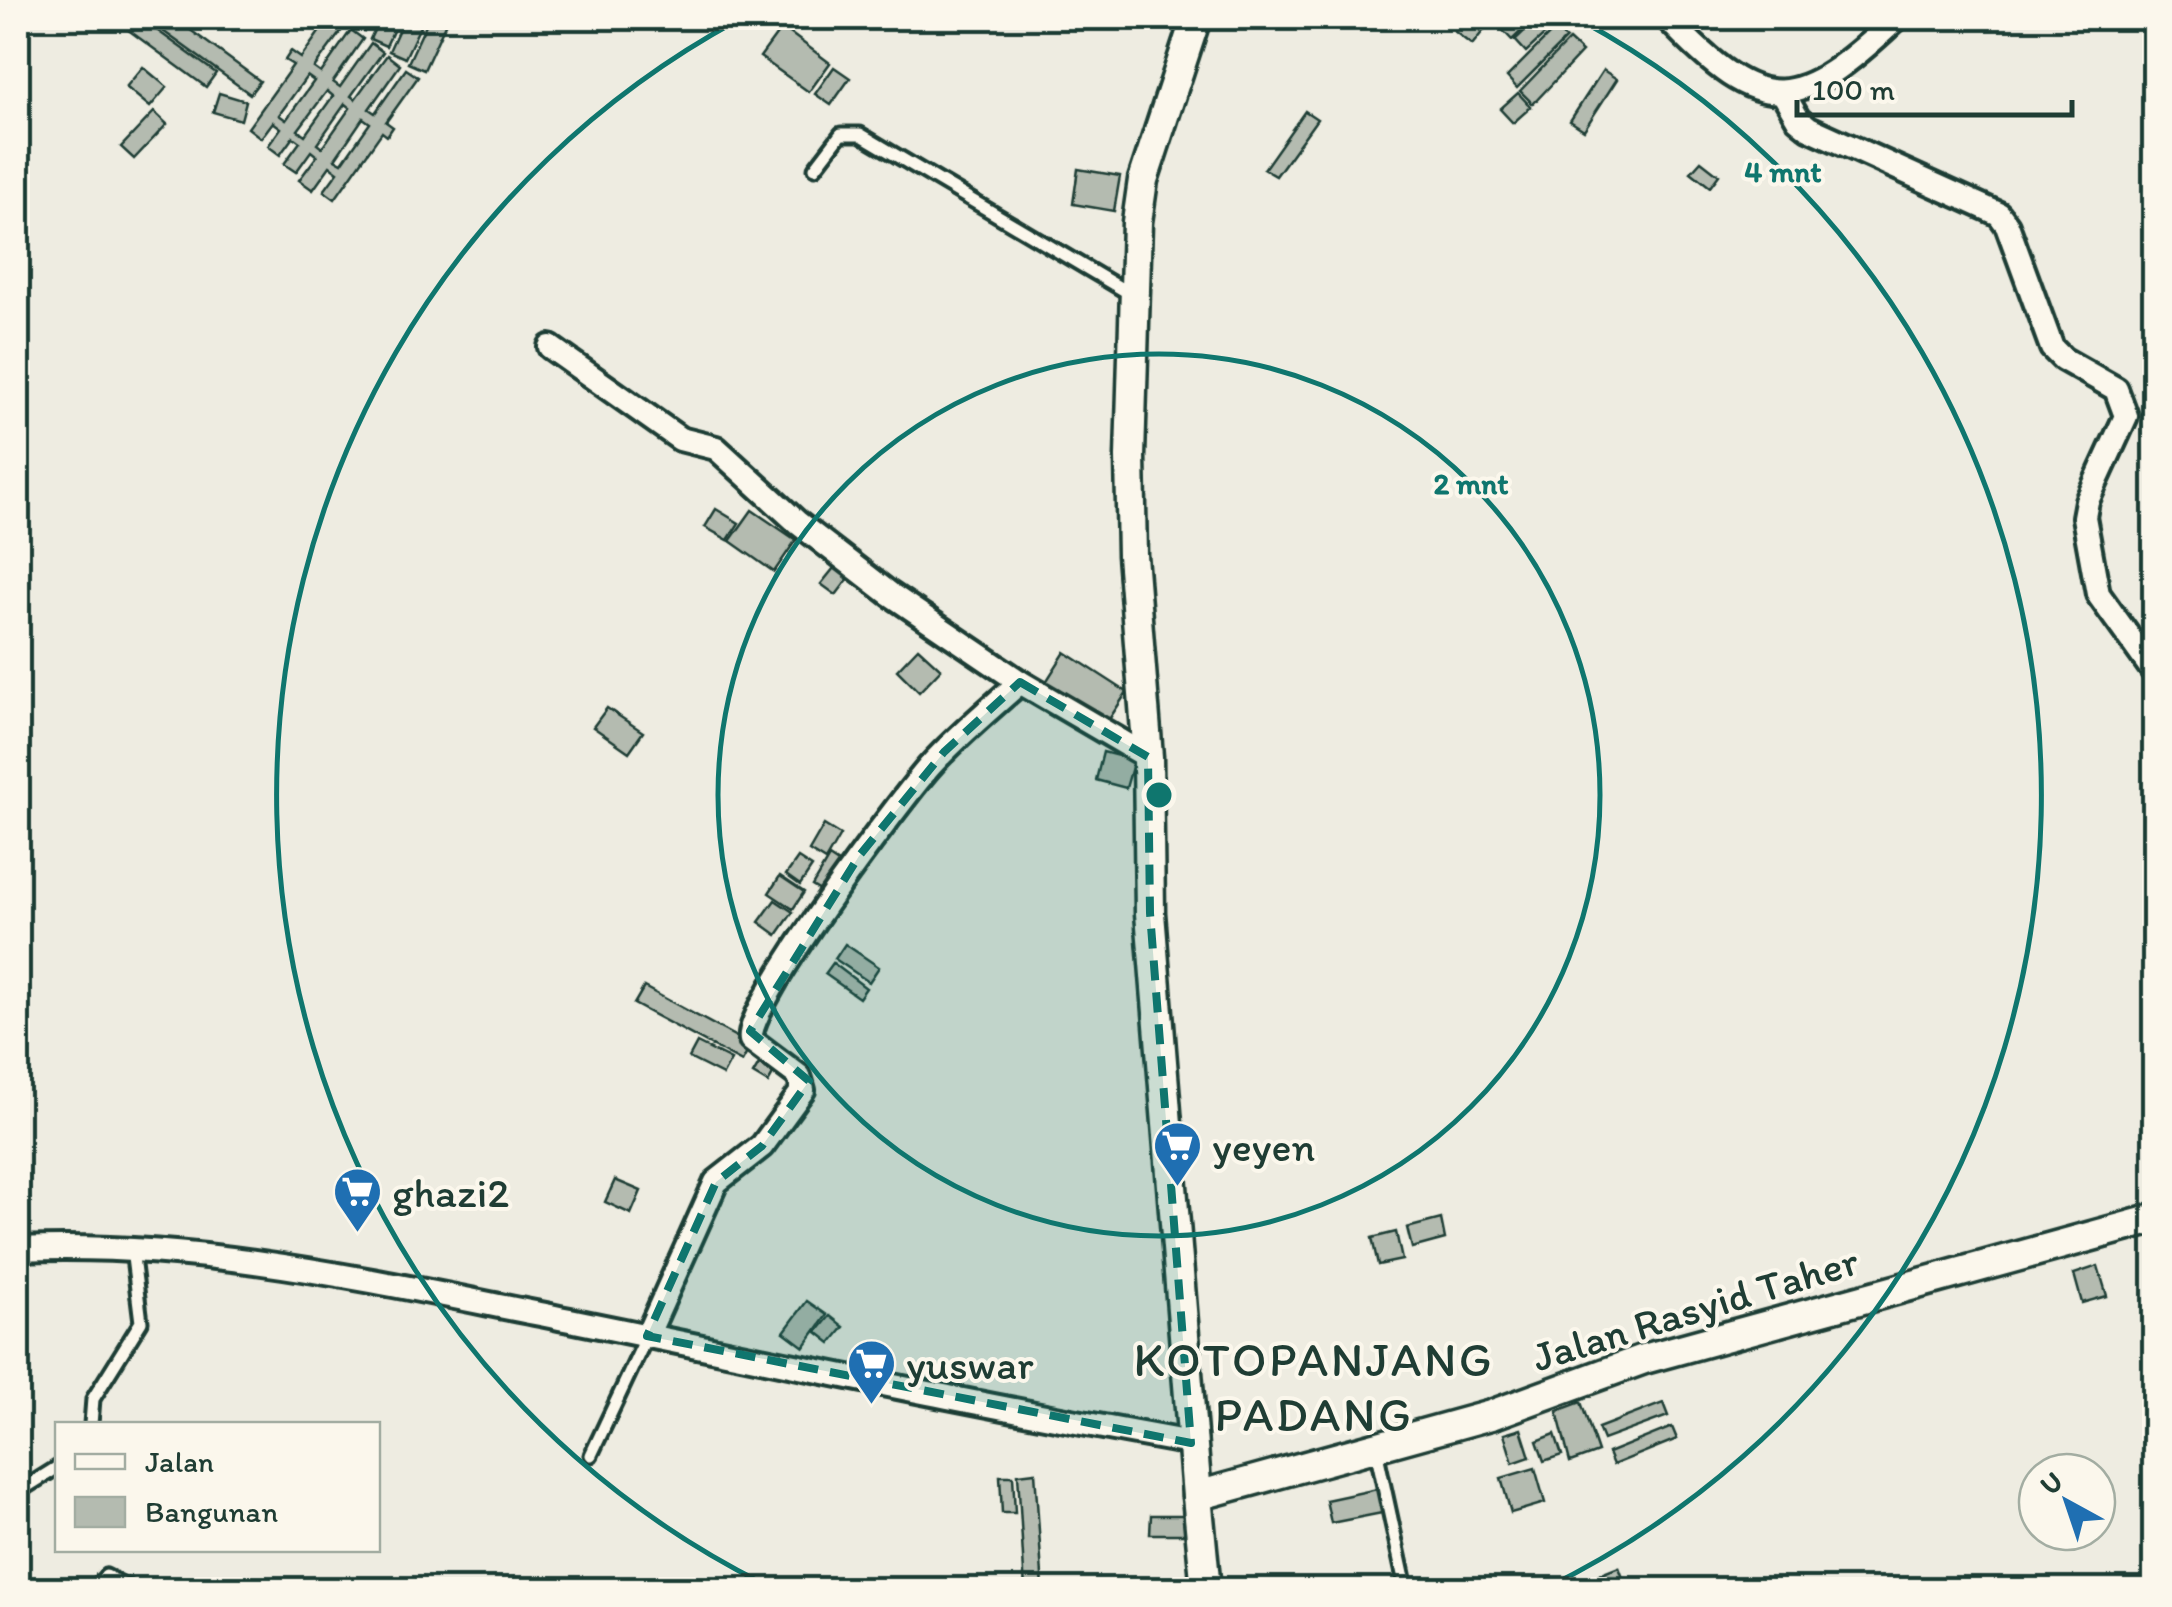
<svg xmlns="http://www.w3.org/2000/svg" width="2172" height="1607" font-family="Itim,sans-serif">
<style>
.building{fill:#b4bbb0;stroke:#1f3d34;stroke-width:2.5;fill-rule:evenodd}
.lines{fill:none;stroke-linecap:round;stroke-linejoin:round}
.service-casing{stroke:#1f3d34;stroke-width:19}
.minor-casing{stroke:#1f3d34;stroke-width:30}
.tertiary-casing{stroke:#1f3d34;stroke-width:35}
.service{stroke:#fbf7ec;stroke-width:11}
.minor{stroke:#fbf7ec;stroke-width:22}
.tertiary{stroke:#fbf7ec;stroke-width:28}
.marked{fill:#0f766e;fill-opacity:0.2;stroke:#0f766e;stroke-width:8;stroke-dasharray:20 12;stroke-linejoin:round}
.ring{fill:none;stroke:#0f766e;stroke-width:5}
.labels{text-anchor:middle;stroke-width:8;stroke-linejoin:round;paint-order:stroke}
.poi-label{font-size:42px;fill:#1f3d34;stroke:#fbf7ec;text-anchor:start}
.street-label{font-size:42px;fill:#1f3d34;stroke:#fbf7ec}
.quarter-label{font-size:48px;letter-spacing:2.5px;fill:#1f3d34;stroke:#fbf7ec}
.centre{fill:#0f766e;stroke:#fbf7ec;stroke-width:5}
.ring-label{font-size:30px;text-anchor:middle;font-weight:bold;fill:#0f766e;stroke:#fbf7ec;stroke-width:8;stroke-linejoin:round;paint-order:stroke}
</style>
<rect width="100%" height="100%" fill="#eeece1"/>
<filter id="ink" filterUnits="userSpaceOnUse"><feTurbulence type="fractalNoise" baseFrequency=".01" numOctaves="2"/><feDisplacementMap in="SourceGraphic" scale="20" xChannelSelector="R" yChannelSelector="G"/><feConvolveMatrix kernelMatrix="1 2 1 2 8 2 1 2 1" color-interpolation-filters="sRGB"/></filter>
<g filter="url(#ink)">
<g class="building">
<path d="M112,18H140L216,73L206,87Z"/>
<path d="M145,18H174L260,81L250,94Z"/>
<path d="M329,18L345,26L314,68L321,73L351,30L363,39L333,82L340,87L371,43L383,52L351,96L355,99L387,55L400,65L369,109L375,113L406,69L418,77L386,122L393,127L387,136L382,132L335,199L324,191L338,172L330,166L313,190L299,180L317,156L311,151L296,172L284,164L300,142L293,137L280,155L268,146L281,128L273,122L261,138L248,128L293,65L285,60L291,51L301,58ZM307,76L314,81L286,120L279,115ZM327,91L333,96L305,135L298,130ZM345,104L350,108L322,148L317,144ZM363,118L370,123L342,163L335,159Z"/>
<path d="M353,18H370L364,31L350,25Z"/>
<path d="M380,18H399L386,46L370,39Z"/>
<path d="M404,18H424L405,58L389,51Z"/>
<path d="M429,18H448L424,70L408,63Z"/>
<path d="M1465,18L1491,21L1472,45L1454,31Z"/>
<path d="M1498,18H1535L1512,40L1494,21Z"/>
<path d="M1538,18L1553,27L1526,52L1515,40Z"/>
<path d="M1549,18H1579L1564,32Z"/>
<path d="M782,27L830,63L809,92L760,57Z"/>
<path d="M1555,29L1566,39L1517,88L1507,77Z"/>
<path d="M1569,40L1582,52L1533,104L1520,91Z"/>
<path d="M143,67L167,87L150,107L126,87Z"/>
<path d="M834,67L850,78L831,105L815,94Z"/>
<path d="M1603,70L1617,79L1584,130L1570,121Z"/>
<path d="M219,93L246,101L241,120L213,112Z"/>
<path d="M1518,93L1531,107L1513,123L1500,109Z"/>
<path d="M1305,111L1317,119L1276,176L1264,169Z"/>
<path d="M154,112L167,124L134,159L121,147Z"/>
<path d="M1701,161L1719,175L1710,187L1691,172Z"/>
<path d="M1078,169L1120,176L1114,211L1073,204Z"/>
<path d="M716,509L739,523L728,540L705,527Z"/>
<path d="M752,510L796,540L774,572L730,541Z"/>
<path d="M838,563L852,574L836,595L821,584Z"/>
<path d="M918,648L941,669L919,692L897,670Z"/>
<path d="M1065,652L1127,692L1106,724L1044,685Z"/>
<path d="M607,708L643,732L629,752L593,727Z"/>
<path d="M1103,752L1134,760L1126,788L1096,780Z"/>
<path d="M824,825L840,835L825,861L809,851Z"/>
<path d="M829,857L847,869L830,897L812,886Z"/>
<path d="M798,858L812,867L800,885L786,875Z"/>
<path d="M780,876L804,892L793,909L769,893Z"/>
<path d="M775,900L793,912L777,935L759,922Z"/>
<path d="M845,944L879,967L869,982L835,959Z"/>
<path d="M833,963L866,988L859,998L825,974Z"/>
<path d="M644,987L751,1045L742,1062L634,1004Z"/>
<path d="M697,1043L731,1060L723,1075L689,1058Z"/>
<path d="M763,1057L778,1066L768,1083L753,1074Z"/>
<path d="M615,1180L641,1191L631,1214L605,1202Z"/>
<path d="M1441,1219L1445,1239L1412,1248L1407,1228Z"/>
<path d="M1396,1232L1402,1260L1378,1265L1372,1238Z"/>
<path d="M2098,1266L2107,1296L2082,1303L2074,1274Z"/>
<path d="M807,1301L827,1315L804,1347L784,1332Z"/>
<path d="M830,1316L844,1327L831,1343L817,1332Z"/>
<path d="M1581,1402L1598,1452L1570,1462L1557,1411Z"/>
<path d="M1663,1403L1668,1416L1603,1440L1598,1428Z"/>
<path d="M1672,1427L1677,1439L1613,1465L1608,1453Z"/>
<path d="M1521,1429L1530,1457L1513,1463L1504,1434Z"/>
<path d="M1555,1434L1562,1455L1544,1461L1537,1441Z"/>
<path d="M1535,1468L1545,1503L1511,1513L1501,1478Z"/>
<path d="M1035,1472L1043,1590H1025L1018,1474Z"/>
<path d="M1000,1476H1013L1015,1513H1002Z"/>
<path d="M1382,1488L1387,1512L1331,1523L1326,1500Z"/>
<path d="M1151,1515H1187V1534H1150Z"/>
<path d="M1619,1567L1623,1578L1596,1590L1591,1578Z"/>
</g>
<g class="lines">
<defs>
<g id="service">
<path d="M815,168L841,134H860L1132,295"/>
<path d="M91,1424L93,1399L141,1322L132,1249"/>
<path d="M1375,1445L1406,1588"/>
<path d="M591,1455L647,1336"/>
<path d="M18,1492L58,1467"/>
<path d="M18,1585L20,1590"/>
<path d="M93,1590L106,1576L134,1590"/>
</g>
<g id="minor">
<path d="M1667,18C1763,120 1797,112 1897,18"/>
<path d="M1783,93L1798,119L1809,128L1999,214L2007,225L2052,348L2063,359L2116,389L2126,416L2087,501L2084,517L2098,594L2154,672"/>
<path d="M550,347L680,439L716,448L798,523L890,594L1020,682"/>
<path d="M18,1249C194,1241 363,1279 535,1313C754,1357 971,1404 1191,1443"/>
<path d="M647,1336L716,1182L762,1146L803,1090L799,1076L751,1040C742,1009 901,799 930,766C957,736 990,709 1020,682L1148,757"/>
</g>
<g id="tertiary">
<path d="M1196,18L1143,180L1137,222L1130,457L1132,555L1148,757L1150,913L1197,1496L1491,1415L1644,1359L2154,1219"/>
<path d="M1197,1496L1206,1590"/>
</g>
</defs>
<use href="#service" class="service-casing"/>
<use href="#minor" class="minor-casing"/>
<use href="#tertiary" class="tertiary-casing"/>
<use href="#service" class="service"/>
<use href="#minor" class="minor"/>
<use href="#tertiary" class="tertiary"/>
</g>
</g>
<path class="marked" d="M1020,682L1148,757L1150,913L1191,1443L647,1336L716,1182L762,1146L809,1081L750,1031L859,856L944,752Z"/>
<g class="ring">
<circle cx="1159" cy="795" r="441"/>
<path d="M772 1588A882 882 0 0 1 738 20M1580 20A882 882 0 0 1 1546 1588"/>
</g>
<defs>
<symbol id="supermarket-pin" viewBox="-11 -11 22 30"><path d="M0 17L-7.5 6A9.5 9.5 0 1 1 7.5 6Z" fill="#1f6fb2" stroke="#fbf7ec"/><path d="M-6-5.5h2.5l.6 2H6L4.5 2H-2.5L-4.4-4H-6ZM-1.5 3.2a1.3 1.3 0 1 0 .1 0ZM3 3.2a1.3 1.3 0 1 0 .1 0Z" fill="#fff"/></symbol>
</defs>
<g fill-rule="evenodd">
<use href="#supermarket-pin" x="1150" y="1118" width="55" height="75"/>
<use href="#supermarket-pin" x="330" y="1164" width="55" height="75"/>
<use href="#supermarket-pin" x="844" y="1336" width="55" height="75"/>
</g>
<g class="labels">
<g class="poi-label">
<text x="1212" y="1161">yeyen</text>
<text x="392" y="1207">ghazi2</text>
<text x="906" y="1379">yuswar</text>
</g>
<g class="street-label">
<text transform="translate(1695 1308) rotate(-17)" y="15">Jalan Rasyid Taher</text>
</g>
<g class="quarter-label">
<text x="1314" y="1376">KOTOPANJANG<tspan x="1314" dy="55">PADANG</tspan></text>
</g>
</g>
<circle cx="1159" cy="795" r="15" class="centre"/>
<g class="ring-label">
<text x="1783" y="182">4 mnt</text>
<text x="1471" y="494">2 mnt</text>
</g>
<rect width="2172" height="1607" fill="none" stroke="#fbf7ec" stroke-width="60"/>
<rect x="30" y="30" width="2112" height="1547" fill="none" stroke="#1f3d34" stroke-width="4" filter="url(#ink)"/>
<rect x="55" y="1422" width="325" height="130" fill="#fbf7ec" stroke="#a3ada2" stroke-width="2.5"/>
<rect x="75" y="1454" width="50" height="15" fill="#fbf7ec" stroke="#a3ada2" stroke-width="2.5"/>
<text x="145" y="1472" font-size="30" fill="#1f3d34">Jalan</text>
<rect x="75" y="1497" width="50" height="30" fill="#b4bbb0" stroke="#a3ada2" stroke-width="2.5"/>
<text x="145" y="1522" font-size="30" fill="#1f3d34">Bangunan</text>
<g transform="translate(2067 1502) rotate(320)"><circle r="48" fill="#fbf7ec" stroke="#a3ada2" stroke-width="2.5"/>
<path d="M0-8L18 38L0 25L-18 38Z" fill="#1f6fb2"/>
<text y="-15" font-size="28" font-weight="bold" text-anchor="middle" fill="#1f3d34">U</text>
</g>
<path d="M1797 100v15h275v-15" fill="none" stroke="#1f3d34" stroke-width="5"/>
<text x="1812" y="100" font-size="30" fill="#1f3d34" stroke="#fbf7ec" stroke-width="8" paint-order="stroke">100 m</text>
</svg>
